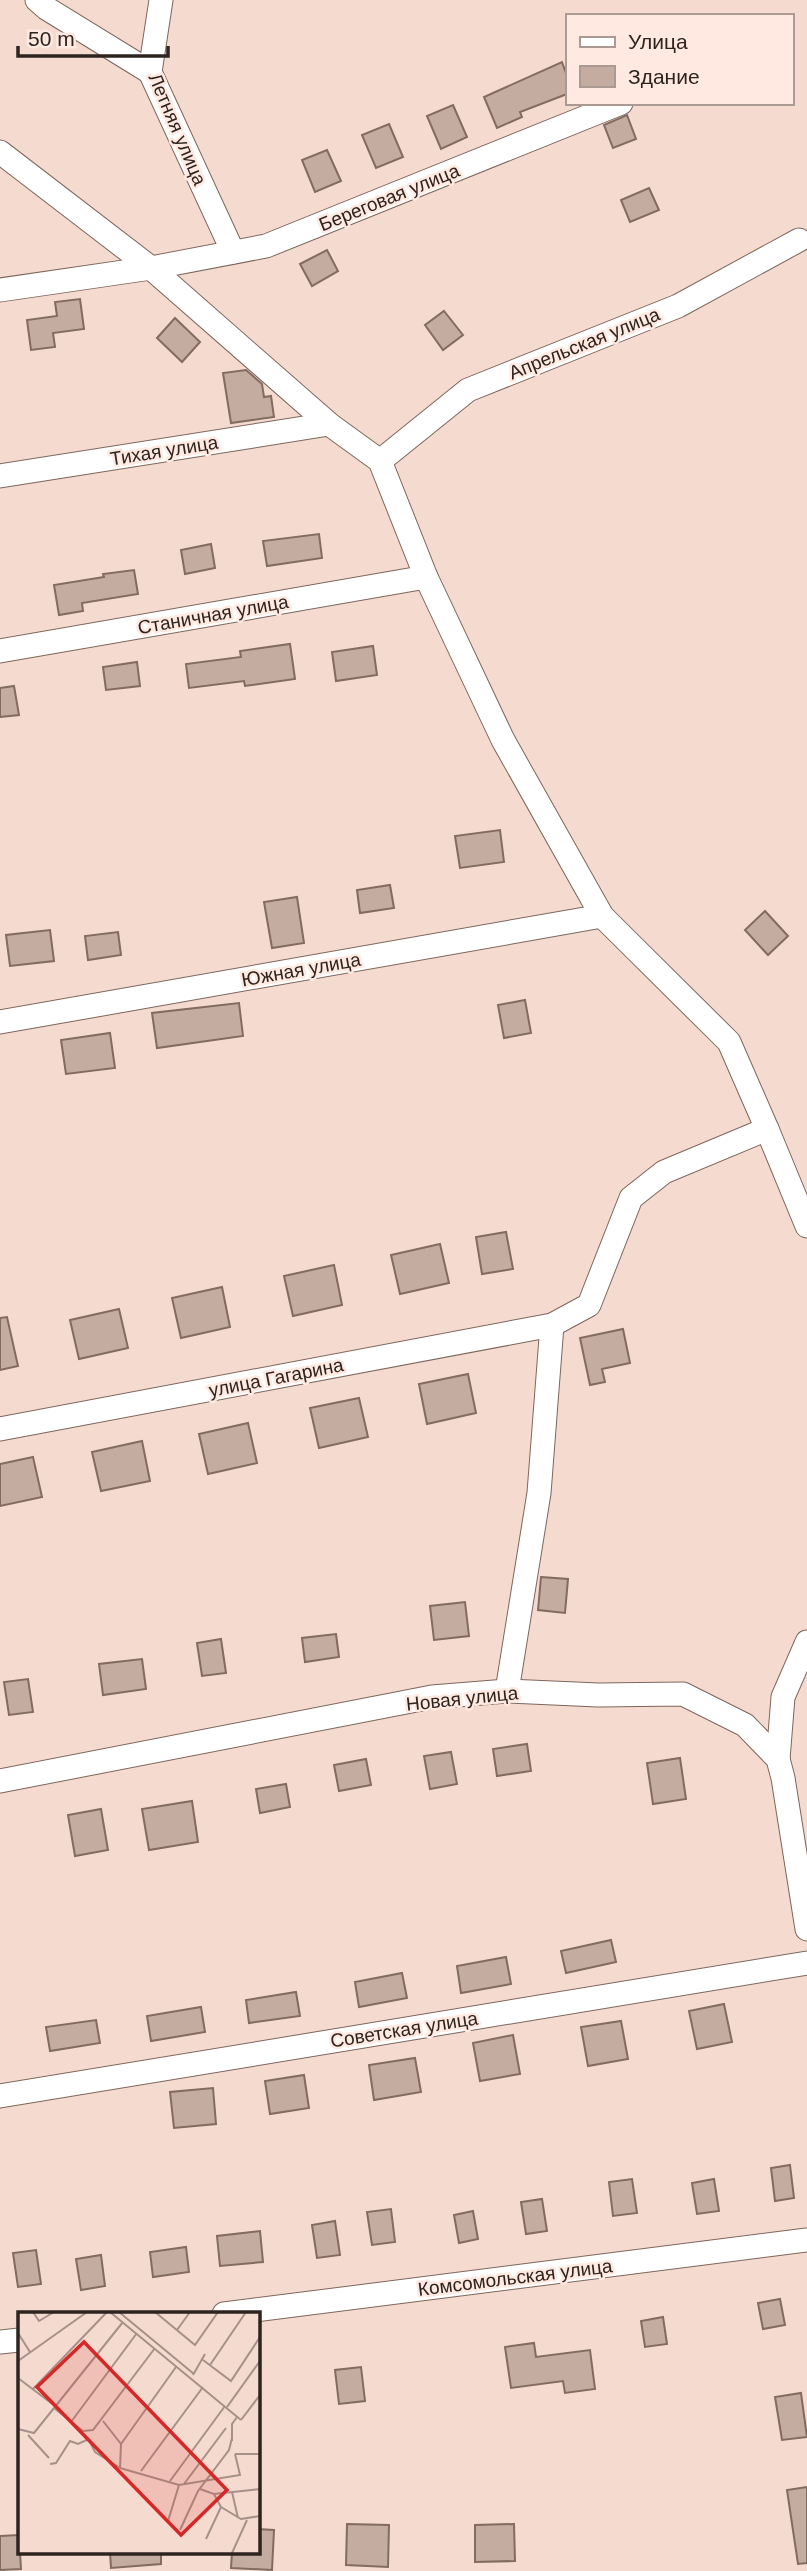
<svg xmlns="http://www.w3.org/2000/svg" width="807" height="2571" font-family="Arial,sans-serif">
<style>
.building{fill:#c5aca1;stroke:#826b61;stroke-width:2}
.lines{fill:none;stroke-linecap:round;stroke-linejoin:round}
.street-casing{stroke:#7d665c;stroke-width:25}
.street{stroke:#fff;stroke-width:23}
.labels{text-anchor:middle;stroke-width:5;stroke-linejoin:round;paint-order:stroke}
.street-label{font-size:19px;fill:#2d231f;stroke:#ffe9e0}
.inset-road{fill:none;stroke:#a59189;stroke-width:2}
.view{fill:#d62828;fill-opacity:0.15;stroke:#d62828;stroke-width:3.5}
.inset-edge{fill:none;stroke:#2d231f;stroke-width:3.5}
</style>
<rect width="100%" height="100%" fill="#f5dbcf"/>
<g class="building">
<path d="M562,62L567,76V94L520,112L522,117L497,128L484,97Z"/>
<path d="M453,105L467,137L441,149L427,116Z"/>
<path d="M627,115L636,139L613,148L604,125Z"/>
<path d="M389,124L403,157L376,168L362,135Z"/>
<path d="M327,150L341,181L315,192L302,160Z"/>
<path d="M649,188L659,210L630,222L621,200Z"/>
<path d="M327,250L338,271L312,286L300,264Z"/>
<path d="M80,299L84,329L53,333L55,347L31,350L27,320L57,316L55,302Z"/>
<path d="M444,311L463,335L443,350L425,325Z"/>
<path d="M175,318L200,342L182,362L157,338Z"/>
<path d="M246,370L262,384L264,397L271,396L274,417L231,423L223,373Z"/>
<path d="M319,534L322,558L267,566L263,541Z"/>
<path d="M211,544L215,568L185,574L181,550Z"/>
<path d="M134,570L138,594L82,603L83,611L59,615L54,585L104,577L103,574Z"/>
<path d="M290,644L295,679L245,686L244,681L189,688L186,664L241,657L240,651Z"/>
<path d="M373,646L377,675L336,681L332,652Z"/>
<path d="M137,662L140,686L106,690L103,667Z"/>
<path d="M14,686L19,715L0,717V688Z"/>
<path d="M500,830L504,862L460,868L455,836Z"/>
<path d="M390,885L394,908L360,913L357,890Z"/>
<path d="M297,897L304,943L272,948L264,902Z"/>
<path d="M765,911L788,936L768,955L745,930Z"/>
<path d="M50,930L54,961L10,966L6,935Z"/>
<path d="M118,932L121,955L88,960L85,936Z"/>
<path d="M525,1000L531,1033L504,1038L498,1005Z"/>
<path d="M239,1003L243,1036L157,1048L152,1013Z"/>
<path d="M110,1033L115,1068L66,1074L61,1040Z"/>
<path d="M506,1232L513,1269L482,1274L476,1237Z"/>
<path d="M440,1244L449,1283L400,1294L391,1255Z"/>
<path d="M334,1265L342,1305L293,1316L284,1276Z"/>
<path d="M222,1287L230,1327L181,1338L172,1298Z"/>
<path d="M119,1309L128,1348L79,1359L70,1320Z"/>
<path d="M7,1317L18,1366L0,1370V1318Z"/>
<path d="M623,1329L630,1363L602,1369L605,1382L590,1385L580,1338Z"/>
<path d="M468,1374L476,1413L427,1424L419,1384Z"/>
<path d="M359,1398L368,1437L319,1448L310,1408Z"/>
<path d="M248,1423L257,1463L208,1474L199,1434Z"/>
<path d="M142,1441L150,1481L101,1491L92,1452Z"/>
<path d="M33,1457L42,1497L0,1506V1464Z"/>
<path d="M541,1577L568,1579L565,1613L538,1610Z"/>
<path d="M465,1602L469,1636L434,1640L430,1606Z"/>
<path d="M336,1634L339,1657L305,1662L302,1638Z"/>
<path d="M221,1639L226,1673L202,1676L197,1643Z"/>
<path d="M142,1659L146,1689L103,1695L99,1664Z"/>
<path d="M28,1679L33,1712L9,1715L4,1682Z"/>
<path d="M527,1744L531,1771L497,1776L493,1749Z"/>
<path d="M451,1752L457,1784L430,1789L424,1756Z"/>
<path d="M680,1758L686,1799L653,1804L647,1763Z"/>
<path d="M366,1759L371,1785L339,1791L334,1765Z"/>
<path d="M286,1784L290,1807L260,1813L256,1789Z"/>
<path d="M192,1801L198,1842L149,1850L142,1809Z"/>
<path d="M101,1809L108,1850L75,1856L68,1815Z"/>
<path d="M611,1940L616,1962L566,1973L561,1951Z"/>
<path d="M506,1957L511,1984L461,1993L457,1966Z"/>
<path d="M402,1973L407,1998L359,2007L355,1982Z"/>
<path d="M296,1992L300,2016L249,2023L246,2000Z"/>
<path d="M724,2004L732,2042L697,2049L689,2011Z"/>
<path d="M201,2007L205,2032L151,2041L147,2016Z"/>
<path d="M96,2020L100,2043L50,2051L46,2027Z"/>
<path d="M621,2021L628,2059L588,2066L581,2027Z"/>
<path d="M513,2035L520,2074L480,2081L473,2043Z"/>
<path d="M415,2058L421,2092L374,2100L369,2065Z"/>
<path d="M304,2075L309,2108L270,2114L265,2081Z"/>
<path d="M213,2088L216,2124L174,2128L170,2092Z"/>
<path d="M790,2165L794,2198L775,2201L771,2168Z"/>
<path d="M632,2179L637,2213L613,2216L609,2182Z"/>
<path d="M714,2179L719,2211L697,2214L692,2183Z"/>
<path d="M542,2199L547,2231L526,2234L521,2202Z"/>
<path d="M391,2209L395,2242L372,2245L367,2212Z"/>
<path d="M473,2211L478,2239L459,2243L454,2215Z"/>
<path d="M335,2221L340,2255L317,2258L312,2225Z"/>
<path d="M260,2231L263,2262L220,2266L217,2236Z"/>
<path d="M186,2247L189,2272L153,2277L150,2252Z"/>
<path d="M36,2250L41,2284L18,2287L13,2253Z"/>
<path d="M101,2255L105,2286L81,2290L76,2259Z"/>
<path d="M780,2299L785,2325L763,2329L758,2303Z"/>
<path d="M663,2317L667,2344L645,2347L641,2321Z"/>
<path d="M534,2343L536,2357L590,2350L595,2389L565,2393L563,2381L511,2388L505,2347Z"/>
<path d="M361,2367L365,2401L339,2404L335,2370Z"/>
<path d="M801,2393L807,2437L782,2440L775,2397Z"/>
<path d="M807,2487V2563L798,2564L787,2490Z"/>
<path d="M347,2524L389,2525L388,2567L346,2565Z"/>
<path d="M514,2524L515,2561L475,2562V2525Z"/>
<path d="M257,2529L274,2530L272,2570L231,2568L232,2552H257Z"/>
<path d="M19,2535L21,2569L0,2570V2536Z"/>
<path d="M110,2552H161V2564L111,2568Z"/>
</g>
<g class="lines">
<defs>
<g id="street">
<path d="M37,0L46,8L150,72"/>
<path d="M161,0L150,72L233,252"/>
<path d="M0,152L151,268L329,424L380,461L426,577L503,740L602,916L729,1042L767,1129L664,1172L631,1198L589,1305L552,1325L0,1429"/>
<path d="M0,290L151,268L266,246L621,103"/>
<path d="M380,461L468,390L678,306L799,240"/>
<path d="M0,476L329,424"/>
<path d="M0,651L426,577"/>
<path d="M0,1022L602,916"/>
<path d="M767,1129L807,1226"/>
<path d="M507,1691L539,1493L552,1325"/>
<path d="M778,1759L783,1697L807,1642"/>
<path d="M0,1781L432,1697L507,1691L598,1695L683,1694L745,1725L778,1759L783,1778L807,1929"/>
<path d="M0,2096L807,1963"/>
<path d="M224,2314L807,2240"/>
<path d="M0,2342L19,2340"/>
</g>
</defs>
<use href="#street" class="street-casing"/>
<use href="#street" class="street"/>
</g>
<g class="labels">
<g class="street-label">
<text transform="translate(178 129) rotate(67)" y="7">Летняя улица</text>
<text transform="translate(389 197) rotate(-22)" y="7">Береговая улица</text>
<text transform="translate(584 343) rotate(-22)" y="7">Апрельская улица</text>
<text transform="translate(164 450) rotate(-9)" y="7">Тихая улица</text>
<text transform="translate(213 614) rotate(-10)" y="7">Станичная улица</text>
<text transform="translate(301 969) rotate(-10)" y="7">Южная улица</text>
<text transform="translate(276 1377) rotate(-11)" y="7">улица Гагарина</text>
<text transform="translate(462 1698) rotate(-6)" y="7">Новая улица</text>
<text transform="translate(404 2029) rotate(-9)" y="7">Советская улица</text>
<text transform="translate(515 2277) rotate(-7)" y="7">Комсомольская улица</text>
</g>
</g>
<g transform="translate(18 2312)">
<rect width="242" height="242" fill="#f5dbcf"/>
<path class="inset-road" d="M15,0L21,9L36,0M92,0L223,108M101,0L176,62M137,0L177,33L200,0M159,18L172,0M0,21L12,40M185,48L213,69L242,25M0,49L69,0M192,53L228,0M175,63L187,42M0,66L37,94M15,77L89,0M209,95L242,49M36,96L65,119L75,118L137,36M223,108L242,83M85,109L103,132L102,156L161,173L222,163L217,142M53,110L119,21M0,117L16,121L105,10M10,123L31,146M70,126L77,140L102,156M214,129V112L219,105M103,132L158,55M217,142H242M32,152L38,151L52,129L60,132L71,127M123,159L185,75M152,169L207,94M166,172L208,116M182,177L196,182L203,195L188,227M214,180L220,206M196,182L242,177M203,195L223,207L242,204M150,209L161,173M162,218L180,179L211,138L214,126M214,241L229,208"/>
<path class="view" d="M66,30L209,178L163,223L19,75Z"/>
<rect width="242" height="242" class="inset-edge"/>
</g>
<rect x="566" y="14" width="228" height="91" fill="#ffe9e0" stroke="#ab9a93" stroke-width="2"/>
<rect x="580" y="37" width="35" height="10" fill="#ffffff" stroke="#ab9a93" stroke-width="2"/>
<text x="628" y="49" font-size="21" fill="#2d231f">Улица</text>
<rect x="580" y="66" width="35" height="21" fill="#c5aca1" stroke="#ab9a93" stroke-width="2"/>
<text x="628" y="84" font-size="21" fill="#2d231f">Здание</text>
<path d="M18 46v10h150v-10" fill="none" stroke="#2d231f" stroke-width="3.5"/>
<text x="28" y="46" font-size="21" fill="#2d231f" stroke="#ffe9e0" stroke-width="5" paint-order="stroke">50 m</text>
</svg>
